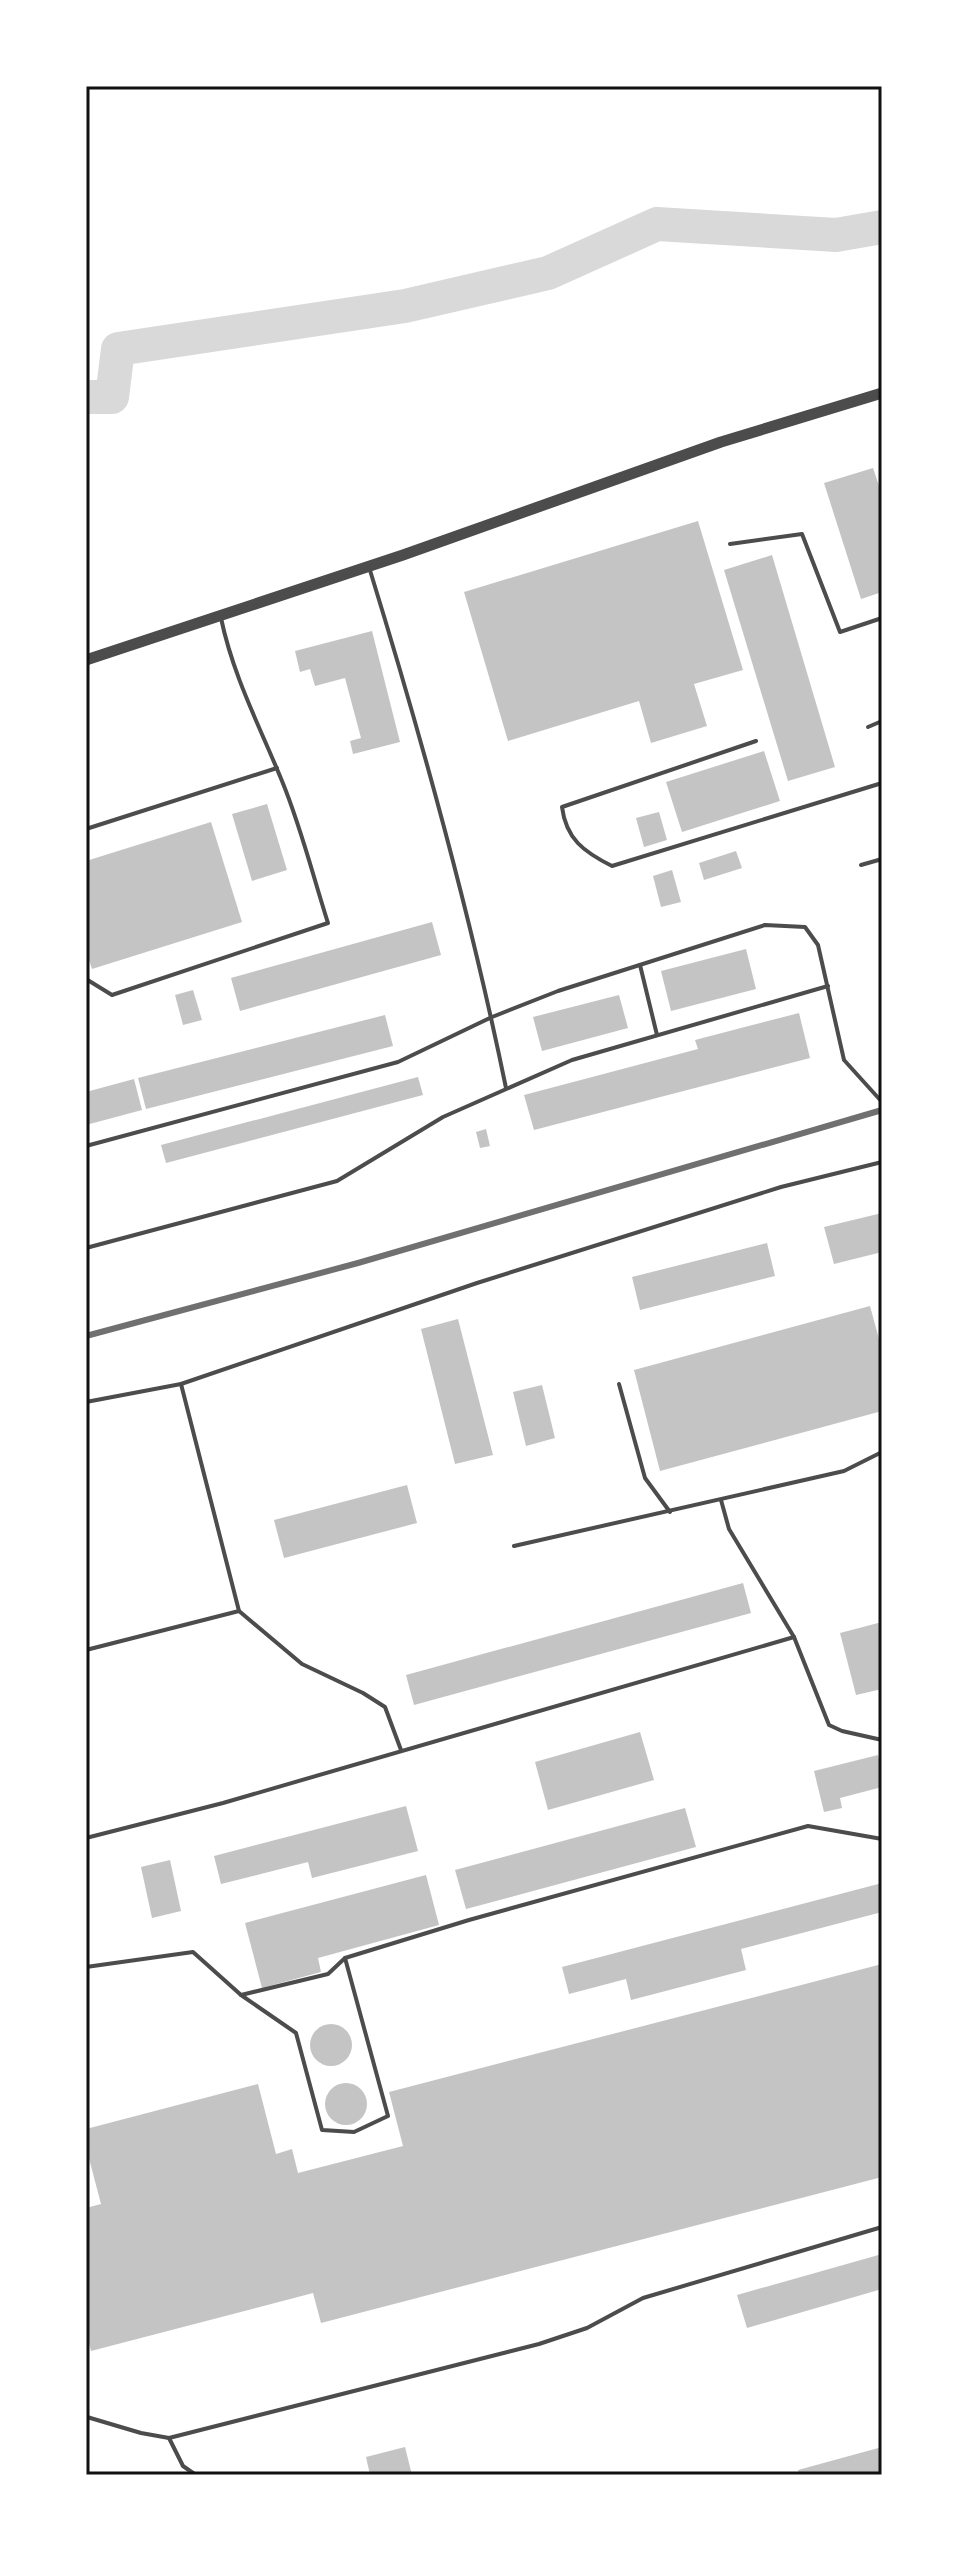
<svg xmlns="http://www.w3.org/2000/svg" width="968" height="2561" font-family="'Fira Sans',sans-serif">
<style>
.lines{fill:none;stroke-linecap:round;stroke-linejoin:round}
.river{stroke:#d9d9d9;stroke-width:34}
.building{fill:#c4c4c4}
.service{stroke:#4c4c4c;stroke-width:4}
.tertiary{stroke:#4c4c4c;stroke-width:11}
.rail{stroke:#707070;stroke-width:6}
.neatline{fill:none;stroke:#111;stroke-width:3}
</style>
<rect width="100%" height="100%" fill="#fff"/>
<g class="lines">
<path class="river" d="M86,397H112L118,349L405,306L548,273L657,224L836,235L882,227"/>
</g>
<g class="building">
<path d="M873,468L882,495V592L861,599L824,483Z"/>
<path d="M698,521L743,670L694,684L707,726L651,743L639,701L508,741L464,592Z"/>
<path d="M772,555L835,767L788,781L724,570Z"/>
<path d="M372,631L400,742L353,754L350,741L361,738L345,678L315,686L310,669L300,672L295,651Z"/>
<path d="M764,751L780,801L682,832L666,782Z"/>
<path d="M267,804L287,870L252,881L232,814Z"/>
<path d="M659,812L667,840L644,847L636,818Z"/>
<path d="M211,822L242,922L92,969L86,951V861Z"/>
<path d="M736,851L742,868L704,880L699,863Z"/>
<path d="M672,870L681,902L661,907L653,876Z"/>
<path d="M432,922L441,955L240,1011L231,978Z"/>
<path d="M746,949L756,989L671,1011L661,971Z"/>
<path d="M193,990L202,1020L183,1025L175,995Z"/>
<path d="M619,995L628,1028L542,1051L533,1017Z"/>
<path d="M799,1013L810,1058L534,1130L524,1095L698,1049L695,1040Z"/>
<path d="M385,1015L393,1046L146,1109L138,1078Z"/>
<path d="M418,1077L423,1095L166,1163L161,1145Z"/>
<path d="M134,1079L142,1110L86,1125V1092Z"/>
<path d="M486,1129L490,1146L480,1148L476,1132Z"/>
<path d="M882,1213V1252L834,1264L824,1227Z"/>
<path d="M767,1243L775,1276L640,1310L632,1277Z"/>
<path d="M870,1306L882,1350V1411L660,1471L634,1370Z"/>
<path d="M458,1319L493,1455L455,1464L421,1329Z"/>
<path d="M542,1385L555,1438L526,1446L513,1392Z"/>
<path d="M407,1485L417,1523L284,1558L274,1520Z"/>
<path d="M743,1583L751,1613L414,1705L406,1675Z"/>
<path d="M882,1622V1689L856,1695L840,1633Z"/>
<path d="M640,1732L654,1780L548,1810L535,1762Z"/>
<path d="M878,1755L882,1771V1787L840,1798L842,1808L824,1812L814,1771Z"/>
<path d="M406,1806L418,1851L312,1878L308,1862L221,1884L214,1856Z"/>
<path d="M685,1808L696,1847L466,1909L455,1870Z"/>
<path d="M170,1860L181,1911L152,1918L141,1867Z"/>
<path d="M426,1875L439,1925L318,1958L321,1972L262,1988L245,1923Z"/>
<path d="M882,1883V1912L741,1949L746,1970L631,2000L626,1979L569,1994L562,1967Z"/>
<path d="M882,1964V2177L321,2323L313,2293L91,2351L86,2332V2208L101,2204L86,2147V2129L258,2084L276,2154L292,2149L298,2173L403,2146L389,2092Z"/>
<circle cx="331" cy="2045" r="21"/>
<circle cx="346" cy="2104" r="21"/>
<path d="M882,2254V2289L747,2328L737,2295Z"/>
<path d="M405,2447L412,2475H370L366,2457Z"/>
<path d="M882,2447V2475H799L798,2470Z"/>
</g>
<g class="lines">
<g class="service">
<path d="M730,544L802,534L840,632L882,618"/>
<path d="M369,567C422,739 470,912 506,1088"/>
<path d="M868,727L882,721"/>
<path d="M756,741L562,807C566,839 584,852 612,866L882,783"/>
<path d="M86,829L277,768"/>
<path d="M861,865L882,859"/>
<path d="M640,965L657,1035"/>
<path d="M86,979L112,995L328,923C313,876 301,827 282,781C260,727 233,676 221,618"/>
<path d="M86,1146L398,1062L492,1017L558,991L765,925L805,927L818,945L844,1060L882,1102"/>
<path d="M86,1248L337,1181L443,1117L572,1060L828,986"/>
<path d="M619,1384L645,1478L670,1512"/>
<path d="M86,1402L181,1384L477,1283L781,1187L882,1162"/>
<path d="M721,1500L729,1529L794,1637L829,1725L842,1731L882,1740"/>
<path d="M514,1546L844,1471L882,1452"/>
<path d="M239,1611L302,1664L363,1693L385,1707L401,1750"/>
<path d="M86,1650L239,1611L181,1384"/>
<path d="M86,1838L223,1803L794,1637"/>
<path d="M86,1967L193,1952L241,1995L296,2033L322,2130L354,2132L388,2116L345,1958"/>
<path d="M241,1995L328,1974L345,1958L469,1920L808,1826L882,1839"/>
<path d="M86,2413L87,2417L141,2433L169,2438L539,2344L587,2328L643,2298L882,2227"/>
<path d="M169,2438L183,2466L196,2475"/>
</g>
<path class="tertiary" d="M86,660L403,555L721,442L882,393"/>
<path class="rail" d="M86,1336L358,1263L882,1110"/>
</g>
<rect width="968" height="2561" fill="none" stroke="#ffffff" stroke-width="176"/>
<rect x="88" y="88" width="792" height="2385" class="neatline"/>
</svg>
